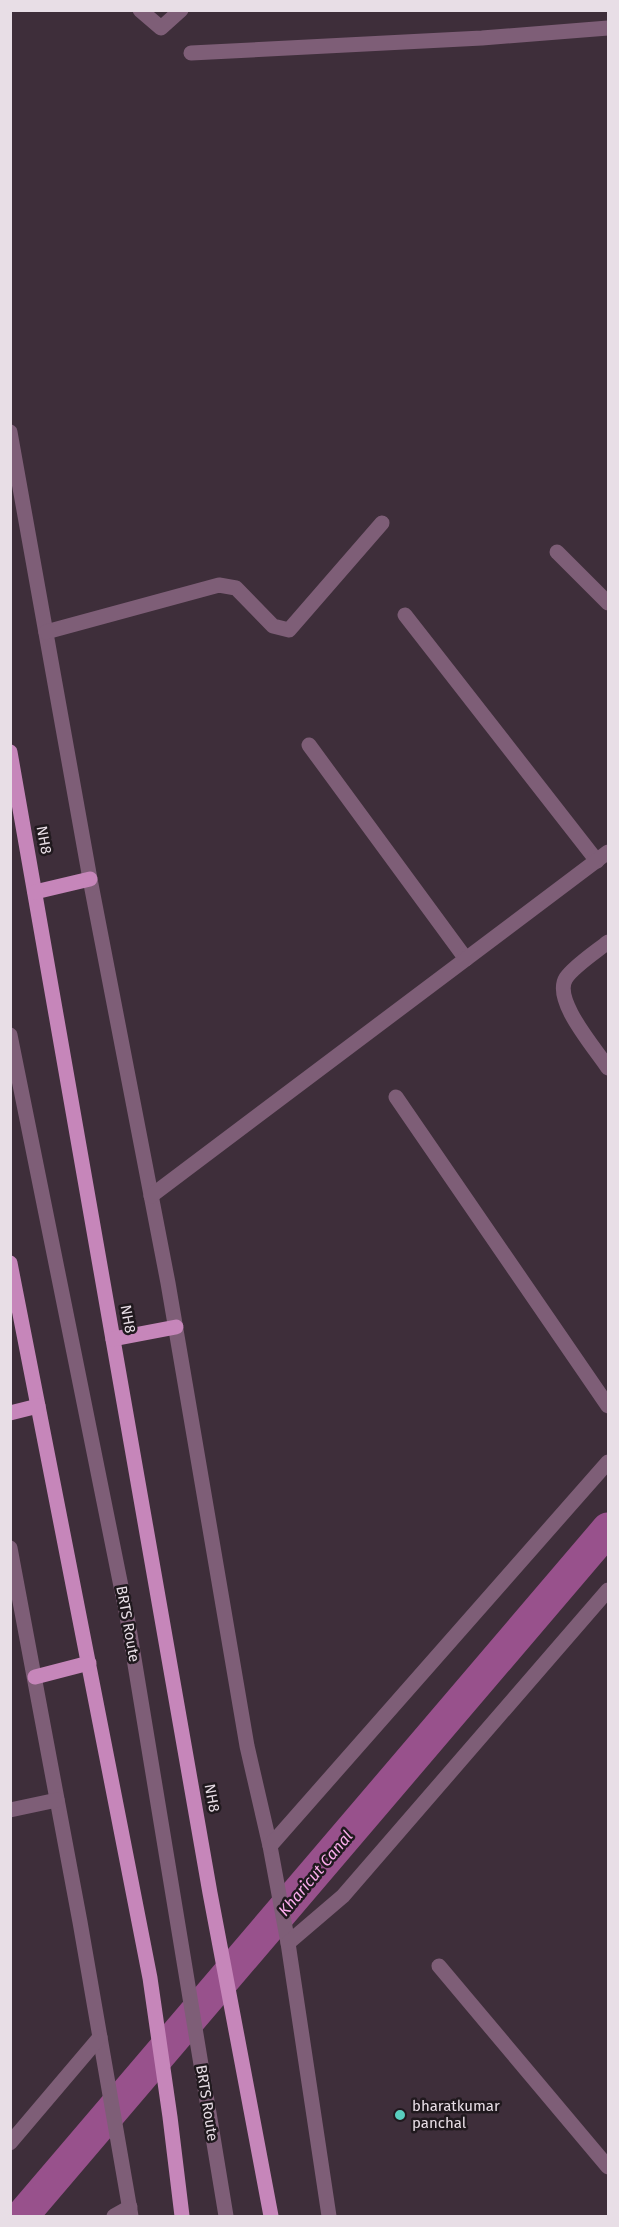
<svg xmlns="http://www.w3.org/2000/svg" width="619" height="2227" font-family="'Fira Sans',sans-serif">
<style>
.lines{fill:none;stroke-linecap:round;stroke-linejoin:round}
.canal{stroke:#98518c;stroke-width:33}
.minor{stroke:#7e5e77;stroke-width:15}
.major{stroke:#c686ba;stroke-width:15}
.poi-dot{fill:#59cebf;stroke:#20191e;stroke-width:2}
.labels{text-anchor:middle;stroke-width:5;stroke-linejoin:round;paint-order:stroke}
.street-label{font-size:15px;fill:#e8dee6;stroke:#20191e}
.poi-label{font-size:15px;fill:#e8dee6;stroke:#20191e;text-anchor:start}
.water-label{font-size:16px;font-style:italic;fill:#fbadec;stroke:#20191e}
</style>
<rect width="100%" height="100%" fill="#3e2e3a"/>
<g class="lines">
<path class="canal" d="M22,2216L608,1529"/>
<g class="minor">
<path d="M140,10L161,28L181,10"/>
<path d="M191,53L482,38L608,28"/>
<path d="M10,432L90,879L168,1283L247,1746L270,1846L288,1943L329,2216"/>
<path d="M557,552L608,603"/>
<path d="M405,615L597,861"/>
<path d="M46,632L219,585L236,588L273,626L289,630L382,523"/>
<path d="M309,745L466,959"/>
<path d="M608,942C597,951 574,966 566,978C552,1000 596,1049 608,1068"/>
<path d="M10,1035L127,1616L226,2216"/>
<path d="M396,1097L608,1406"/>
<path d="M151,1196L608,852"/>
<path d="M10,1548L80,1922L131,2216"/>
<path d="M10,1810L57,1800"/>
<path d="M270,1846L608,1462"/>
<path d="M288,1943L343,1896L608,1590"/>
<path d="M439,1966L608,2167"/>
<path d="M10,2143L100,2037"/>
<path d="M114,2216L130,2207"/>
</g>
<g class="major">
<path d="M10,752L210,1893L271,2216"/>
<path d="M35,892L90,879"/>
<path d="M10,1263L150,1978L170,2117L182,2216"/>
<path d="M113,1339L176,1327"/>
<path d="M10,1413L38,1406"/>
<path d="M35,1677L89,1663"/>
</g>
</g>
<circle class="poi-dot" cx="400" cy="2115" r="6"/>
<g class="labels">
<g class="street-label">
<text transform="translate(44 840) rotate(80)" y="5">NH8</text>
<text transform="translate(128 1319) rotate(80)" y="5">NH8</text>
<text transform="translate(128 1624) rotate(80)" y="5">BRTS Route</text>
<text transform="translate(212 1798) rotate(80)" y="5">NH8</text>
<text transform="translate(207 2103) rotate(81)" y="5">BRTS Route</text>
</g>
<g class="poi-label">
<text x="412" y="2111">bharatkumar<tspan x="412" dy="17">panchal</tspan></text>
</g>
<g class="water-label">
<text transform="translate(315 1873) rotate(-50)" y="6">Kharicut Canal</text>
</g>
</g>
<rect width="619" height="2227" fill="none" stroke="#e8dee6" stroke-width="24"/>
</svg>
